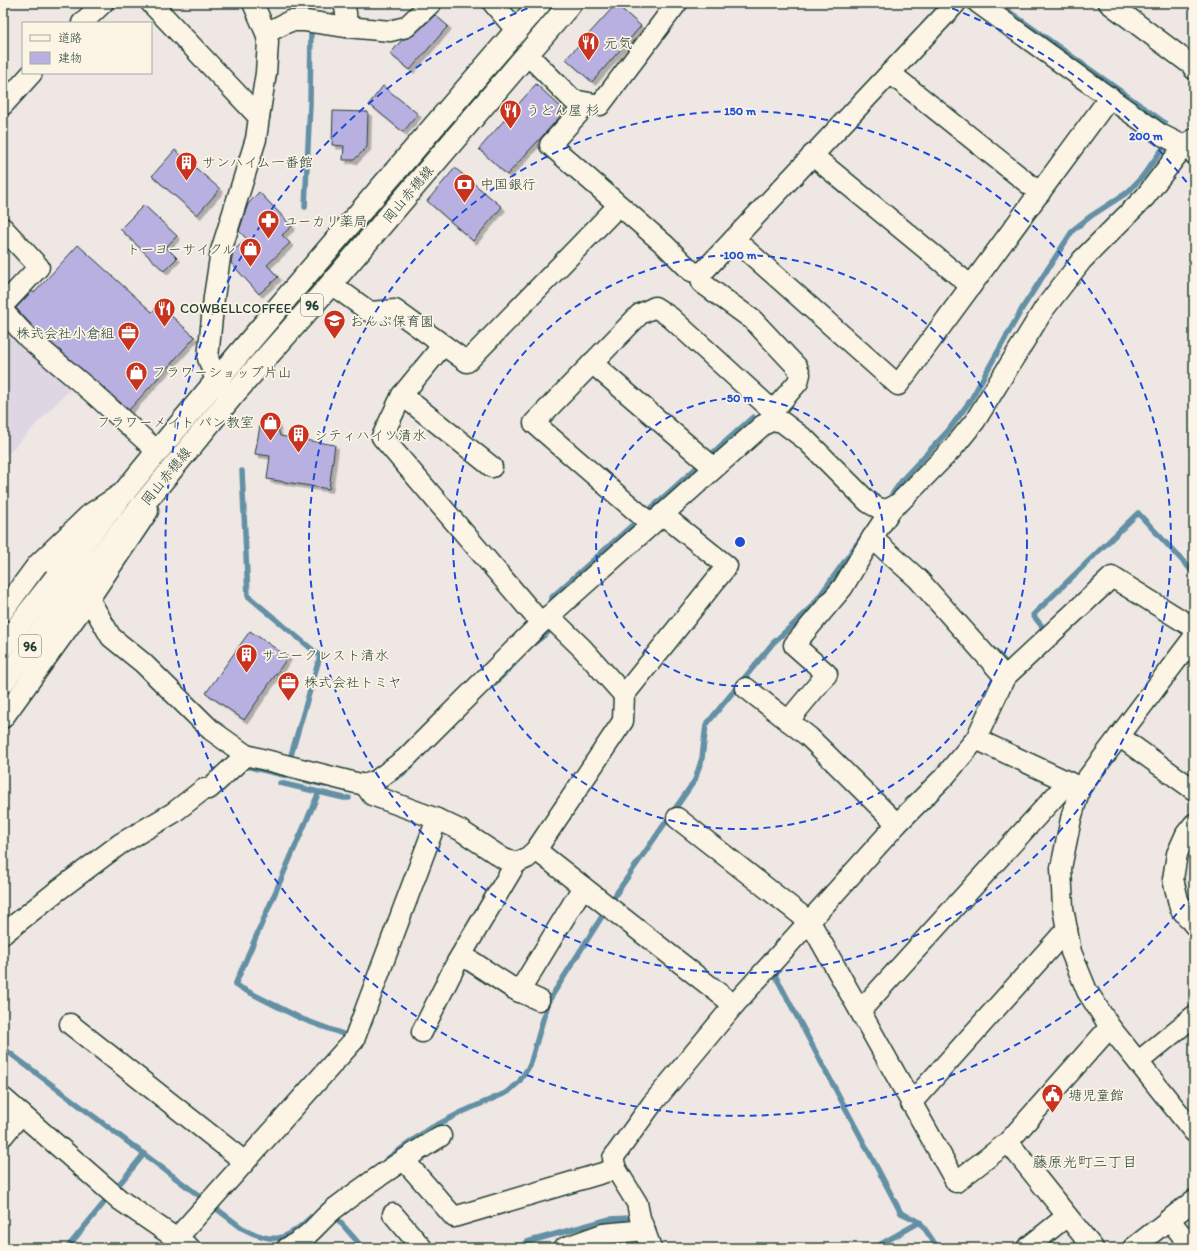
<svg xmlns="http://www.w3.org/2000/svg" width="1197" height="1251" font-family="Itim,'Klee One',sans-serif">
<style>
.built{fill:#dfd6e3}
.lines{fill:none;stroke-linecap:round;stroke-linejoin:round}
.stream{stroke:#6390a4;stroke-width:5.5}
.building{fill:#b9b0e2;stroke:#1f3d34;filter:url(#shadow)}
.minor-casing{stroke:#1f3d34;stroke-width:23}
.major-casing{stroke:#1f3d34;stroke-width:25}
.minor{stroke:#fcf5e5;stroke-width:20}
.major{stroke:#fcf5e5;stroke-width:22}
.ring{fill:none;stroke:#1d4ed8;stroke-width:2;stroke-dasharray:7 5}
.labels{text-anchor:middle;stroke-width:3.5;stroke-linejoin:round;paint-order:stroke}
.shield{fill:#fcf5e5;stroke:#617469;stroke-width:1}
.shield-label{font-size:13px;font-weight:bold;fill:#1f3d34}
.poi-label{font-size:14px;fill:#1f3d34;stroke:#fcf5e5;text-anchor:start}
.street-label{font-size:14px;fill:#1f3d34;stroke:#fcf5e5}
.neighbourhood-label{font-size:15px;fill:#1f3d34;stroke:#fcf5e5}
.centre{fill:#1d4ed8;stroke:#fcf5e5;stroke-width:2}
.ring-label{font-size:12px;text-anchor:middle;font-weight:bold;fill:#1d4ed8;stroke:#fcf5e5;stroke-width:3.5;stroke-linejoin:round;paint-order:stroke}
</style>
<defs>
<filter id="shadow"><feDropShadow dx="3.5" dy="3.5" stdDeviation="0" flood-color="#0004"/></filter>
</defs>
<rect width="100%" height="100%" fill="#efe7e4"/>
<filter id="ink" filterUnits="userSpaceOnUse"><feTurbulence type="fractalNoise" baseFrequency=".025" numOctaves="2"/><feDisplacementMap in="SourceGraphic" scale="8" xChannelSelector="R" yChannelSelector="G"/><feConvolveMatrix kernelMatrix="1 2 1 2 8 2 1 2 1" color-interpolation-filters="sRGB"/></filter>
<g filter="url(#ink)">
<path class="built" d="M3,318L75,384L3,459Z"/>
<g class="lines">
<g class="stream">
<path d="M997,3L1165,123L1164,131"/>
<path d="M305,207L310,105L311,30L307,3"/>
<path d="M242,471L248,596L320,656L289,762"/>
<path d="M886,503L903,479L948,431L970,401L1023,307L1073,230L1091,216L1128,192L1142,177L1164,147V140"/>
<path d="M552,601V597L753,417"/>
<path d="M1041,632L1044,629L1033,615L1138,513L1194,573"/>
<path d="M533,644L551,630V628"/>
<path d="M994,650L1008,665L1007,668"/>
<path d="M493,685L515,663"/>
<path d="M241,765L325,785"/>
<path d="M391,781L404,773L413,764"/>
<path d="M280,783L344,798H349"/>
<path d="M319,792L235,985L302,1019L343,1034"/>
<path d="M779,969L775,975L901,1213L920,1222"/>
<path d="M3,1048L242,1228C274,1245 286,1241 311,1217"/>
<path d="M386,1160L427,1130L462,1112L508,1092L519,1082L530,1065L548,1002L618,891L695,780L702,758L706,725L773,643L811,608L862,537"/>
<path d="M333,1214L363,1248"/>
<path d="M67,1248L144,1154"/>
<path d="M519,1248L527,1242L610,1219L630,1218"/>
<path d="M874,1248L920,1222L938,1248"/>
</g>
</g>
<g class="building">
<path d="M616,4L641,26L592,82L566,59Z"/>
<path d="M435,15L448,26L410,70L390,54L402,40L414,35Z"/>
<path d="M536,84L565,111L507,175L479,149Z"/>
<path d="M383,86L418,114L403,132L369,104Z"/>
<path d="M333,111L368,112L367,147L354,160H343L344,146L332,145Z"/>
<path d="M175,150L220,189L197,215L152,176Z"/>
<path d="M455,168L502,207L473,241L427,201Z"/>
<path d="M259,192L292,226L282,235L290,243L267,265L278,277L259,294L231,263L233,251L247,239L239,231L248,204Z"/>
<path d="M144,205L177,236L166,247L177,258L164,271L120,229Z"/>
<path d="M78,245L152,312L159,305L195,337L129,410L36,330L16,308L31,292H35Z"/>
<path d="M261,420L276,422L280,436L335,445L329,489L267,479L270,456L255,454Z"/>
<path d="M250,631L288,657L244,720L206,693Z"/>
</g>
<g class="lines">
<defs>
<g id="minor">
<path d="M151,3L259,117L256,139L221,251L214,297L208,358L216,381L227,392"/>
<path d="M253,3L266,33L268,42L266,73L259,117"/>
<path d="M344,3L346,13L347,27"/>
<path d="M493,3L517,31"/>
<path d="M978,3L1160,134L1184,146L1194,154"/>
<path d="M1109,3L1193,66L1194,69"/>
<path d="M82,23L103,3"/>
<path d="M266,33L290,21H305L347,27L390,31L406,27L431,3"/>
<path d="M527,54L573,100L600,105L677,3"/>
<path d="M890,73L1040,193"/>
<path d="M588,103L550,145L665,245L691,271L701,274"/>
<path d="M3,105L32,73"/>
<path d="M812,155L971,286"/>
<path d="M3,228L39,267L3,305"/>
<path d="M734,239L898,385L1110,97"/>
<path d="M331,284L370,312L395,310L467,362L618,206"/>
<path d="M3,311L28,338L93,393L158,452"/>
<path d="M443,345L402,395L382,437L541,623"/>
<path d="M592,363L714,468"/>
<path d="M402,395L492,467"/>
<path d="M774,420L773,411L798,382L800,374L797,367L753,320L702,283L701,274L956,3"/>
<path d="M651,524L534,423L640,314L655,307L670,317L773,411"/>
<path d="M46,557L61,570L89,599L111,637L143,663L211,730L246,755L352,782L365,785L377,780L405,759L541,623L763,425L774,420L782,422L806,440L868,502C881,511 888,512 900,502L953,448L975,421L1044,309L1082,260L1145,197L1184,146L1194,139"/>
<path d="M3,611L37,565L90,514L119,495"/>
<path d="M549,616L582,648L624,695"/>
<path d="M1194,637L1080,788L1071,819L1061,868L1063,908L1071,952L1087,991L1110,1027L1194,1132"/>
<path d="M1005,677L1112,577L1194,628"/>
<path d="M746,688L809,737L897,824"/>
<path d="M3,718L89,599L148,511"/>
<path d="M788,721L827,674L794,645L843,587L872,538L892,508"/>
<path d="M1119,736L1194,790"/>
<path d="M976,739L1079,787"/>
<path d="M365,785L372,795L437,819L460,830L504,859L516,863L527,858L536,850L623,721L624,695L727,566L662,514"/>
<path d="M677,818L810,922L956,1182L1008,1142L1110,1027"/>
<path d="M1194,824L1186,834L1177,854L1173,879L1180,908L1194,925"/>
<path d="M536,850L734,1005"/>
<path d="M3,934L57,891L120,844L173,813L204,789H209L246,755"/>
<path d="M462,955L514,989L539,1000"/>
<path d="M519,992L583,887"/>
<path d="M860,1011L1068,782"/>
<path d="M70,1024L245,1162"/>
<path d="M422,1032L457,962L516,863"/>
<path d="M1138,1062L1194,1016"/>
<path d="M3,1098L120,1200L190,1248"/>
<path d="M911,1103L1067,929"/>
<path d="M3,1136L21,1114"/>
<path d="M1008,1142L1093,1248"/>
<path d="M404,1160L454,1217L616,1169"/>
<path d="M393,1214L422,1248"/>
<path d="M1169,1219L1192,1248"/>
<path d="M177,1238L354,1040L437,819"/>
<path d="M287,1248C309,1238 317,1223 334,1209C368,1183 404,1159 441,1136"/>
<path d="M564,1248L603,1234L645,1230"/>
<path d="M651,1248L640,1218L637,1203L616,1169L613,1158L652,1104L734,1005L897,824L945,776L976,739L1005,677L918,579L872,538"/>
<path d="M1027,1248L1067,1216"/>
<path d="M1133,1248L1194,1200"/>
</g>
<g id="major">
<path d="M3,646C172,424 359,215 540,3"/>
<path d="M3,682L76,586L232,396L331,284L571,3"/>
</g>
</defs>
<use href="#minor" class="minor-casing"/>
<use href="#major" class="major-casing"/>
<use href="#minor" class="minor"/>
<use href="#major" class="major"/>
</g>
</g>
<g class="ring">
<circle cx="740" cy="542" r="144"/>
<circle cx="740" cy="542" r="287"/>
<circle cx="740" cy="542" r="431"/>
<path d="M1192 895A574 574 0 1 1 539 4M941 4A574 574 0 0 1 1192 189"/>
</g>
<defs>
<symbol id="restaurant-pin" viewBox="-11 -11 22 30"><path d="M0 17L-7.5 6A9.5 9.5 0 1 1 7.5 6Z" fill="#c8321e" stroke="#fcf5e5"/><path d="M-5-6h1v4h1v-4h1v4h1v-4h1v5L-1.5 .5V6h-2V.5L-5-1ZM5-6V6H3V1.5H1.5Q1.5-4 5-6Z" fill="#fff"/></symbol>
<symbol id="building-pin" viewBox="-11 -11 22 30"><path d="M0 17L-7.5 6A9.5 9.5 0 1 1 7.5 6Z" fill="#c8321e" stroke="#fcf5e5"/><path d="M-4-6H4V6H1V3H-1V6H-4ZM-2.5-4.3h1.7v1.8h-1.7ZM.8-4.3h1.7v1.8H.8ZM-2.5-1h1.7V.8h-1.7ZM.8-1h1.7V.8H.8Z" fill="#fff"/></symbol>
<symbol id="bank-pin" viewBox="-11 -11 22 30"><path d="M0 17L-7.5 6A9.5 9.5 0 1 1 7.5 6Z" fill="#c8321e" stroke="#fcf5e5"/><path d="M-6-4H6V4H-6ZM0-2.3a2.3 2.3 0 1 0 0 4.6a2.3 2.3 0 1 0 0-4.6Z" fill="#fff"/></symbol>
<symbol id="pharmacy-pin" viewBox="-11 -11 22 30"><path d="M0 17L-7.5 6A9.5 9.5 0 1 1 7.5 6Z" fill="#c8321e" stroke="#fcf5e5"/><path d="M-2-6h4v4h4v4h-4v4h-4v-4h-4v-4h4Z" fill="#fff"/></symbol>
<symbol id="shop-pin" viewBox="-11 -11 22 30"><path d="M0 17L-7.5 6A9.5 9.5 0 1 1 7.5 6Z" fill="#c8321e" stroke="#fcf5e5"/><path d="M-5-2.5h2.3a2.7 3.5 0 0 1 5.4 0H5L5.5 6h-11ZM-1.5-2.5h3a1.5 2.3 0 0 0-3 0Z" fill="#fff"/></symbol>
<symbol id="school-pin" viewBox="-11 -11 22 30"><path d="M0 17L-7.5 6A9.5 9.5 0 1 1 7.5 6Z" fill="#c8321e" stroke="#fcf5e5"/><path d="M0-5L7-2L0 1L-7-2ZM-4 1L0 2.5L4 1V4Q0 6-4 4Z" fill="#fff"/></symbol>
<symbol id="office-pin" viewBox="-11 -11 22 30"><path d="M0 17L-7.5 6A9.5 9.5 0 1 1 7.5 6Z" fill="#c8321e" stroke="#fcf5e5"/><path d="M-6-3h4V-5.5h4V-3h4V5H-6ZM-1-4.5V-3h2v-1.5ZM-6 0V1H6V0Z" fill="#fff"/></symbol>
<symbol id="civic-pin" viewBox="-11 -11 22 30"><path d="M0 17L-7.5 6A9.5 9.5 0 1 1 7.5 6Z" fill="#c8321e" stroke="#fcf5e5"/><path d="M-.6-6.5H3V-4.5H.6V-3L4-1V1h2V6H-6V1h2V-1L-.6-3ZM-1.2 2.5V6h2.4V2.5Z" fill="#fff"/></symbol>
</defs>
<g fill-rule="evenodd">
<use href="#restaurant-pin" x="576" y="30" width="25" height="34"/>
<use href="#restaurant-pin" x="498" y="98" width="25" height="34"/>
<use href="#building-pin" x="174" y="150" width="25" height="34"/>
<use href="#bank-pin" x="452" y="172" width="25" height="34"/>
<use href="#pharmacy-pin" x="256" y="208" width="25" height="34"/>
<use href="#shop-pin" x="238" y="236" width="25" height="34"/>
<use href="#restaurant-pin" x="152" y="296" width="25" height="34"/>
<use href="#school-pin" x="322" y="308" width="25" height="34"/>
<use href="#office-pin" x="116" y="320" width="25" height="34"/>
<use href="#shop-pin" x="124" y="360" width="25" height="34"/>
<use href="#shop-pin" x="258" y="410" width="25" height="34"/>
<use href="#building-pin" x="286" y="422" width="25" height="34"/>
<use href="#building-pin" x="234" y="642" width="25" height="34"/>
<use href="#office-pin" x="276" y="670" width="25" height="34"/>
<use href="#civic-pin" x="1040" y="1082" width="25" height="34"/>
</g>
<g class="labels">
<g class="shield">
<rect x="301" y="294" width="22" height="22" rx="3"/>
<rect x="19" y="635" width="22" height="22" rx="3"/>
</g>
<g class="shield-label">
<text x="312" y="310">96</text>
<text x="30" y="651">96</text>
</g>
<g class="poi-label">
<text x="604" y="48">元気</text>
<text x="526" y="115">うどん屋 杉</text>
<text x="202" y="167">サンハイム一番館</text>
<text x="480" y="189">中国銀行</text>
<text x="284" y="226">ユーカリ薬局</text>
<text x="236" y="254" text-anchor="end">トーヨーサイクル</text>
<text x="180" y="313">COWBELLCOFFEE</text>
<text x="350" y="326">おんぷ保育園</text>
<text x="114" y="338" text-anchor="end">株式会社小倉組</text>
<text x="152" y="377">フラワーショップ片山</text>
<text x="254" y="427" text-anchor="end">フラワーメイト パン教室</text>
<text x="314" y="440">シティハイツ清水</text>
<text x="262" y="660">サニークレスト清水</text>
<text x="304" y="687">株式会社トミヤ</text>
<text x="1068" y="1100">塘児童館</text>
</g>
<g class="street-label">
<text transform="translate(408 194) rotate(-50)" y="5">岡山赤穂線</text>
<text transform="translate(166 476) rotate(-51)" y="5">岡山赤穂線</text>
</g>
<g class="neighbourhood-label">
<text x="1085" y="1167">藤原光町三丁目</text>
</g>
</g>
<circle cx="740" cy="542" r="6" class="centre"/>
<g class="ring-label">
<text x="740" y="115">150 m</text>
<text x="1146" y="140">200 m</text>
<text x="740" y="259">100 m</text>
<text x="740" y="402">50 m</text>
</g>
<rect width="1197" height="1251" fill="none" stroke="#fcf5e5" stroke-width="16"/>
<rect x="8" y="8" width="1181" height="1235" fill="none" stroke="#1f3d34" stroke-width="1.5" filter="url(#ink)"/>
<rect x="22" y="22" width="130" height="52" fill="#fcf5e5" stroke="#a4ab9e"/>
<rect x="30" y="35" width="20" height="6" fill="#fcf5e5" stroke="#a4ab9e"/>
<text x="58" y="42" font-size="12" fill="#1f3d34">道路</text>
<rect x="30" y="52" width="20" height="12" fill="#b9b0e2" stroke="#a4ab9e"/>
<text x="58" y="62" font-size="12" fill="#1f3d34">建物</text>
</svg>
